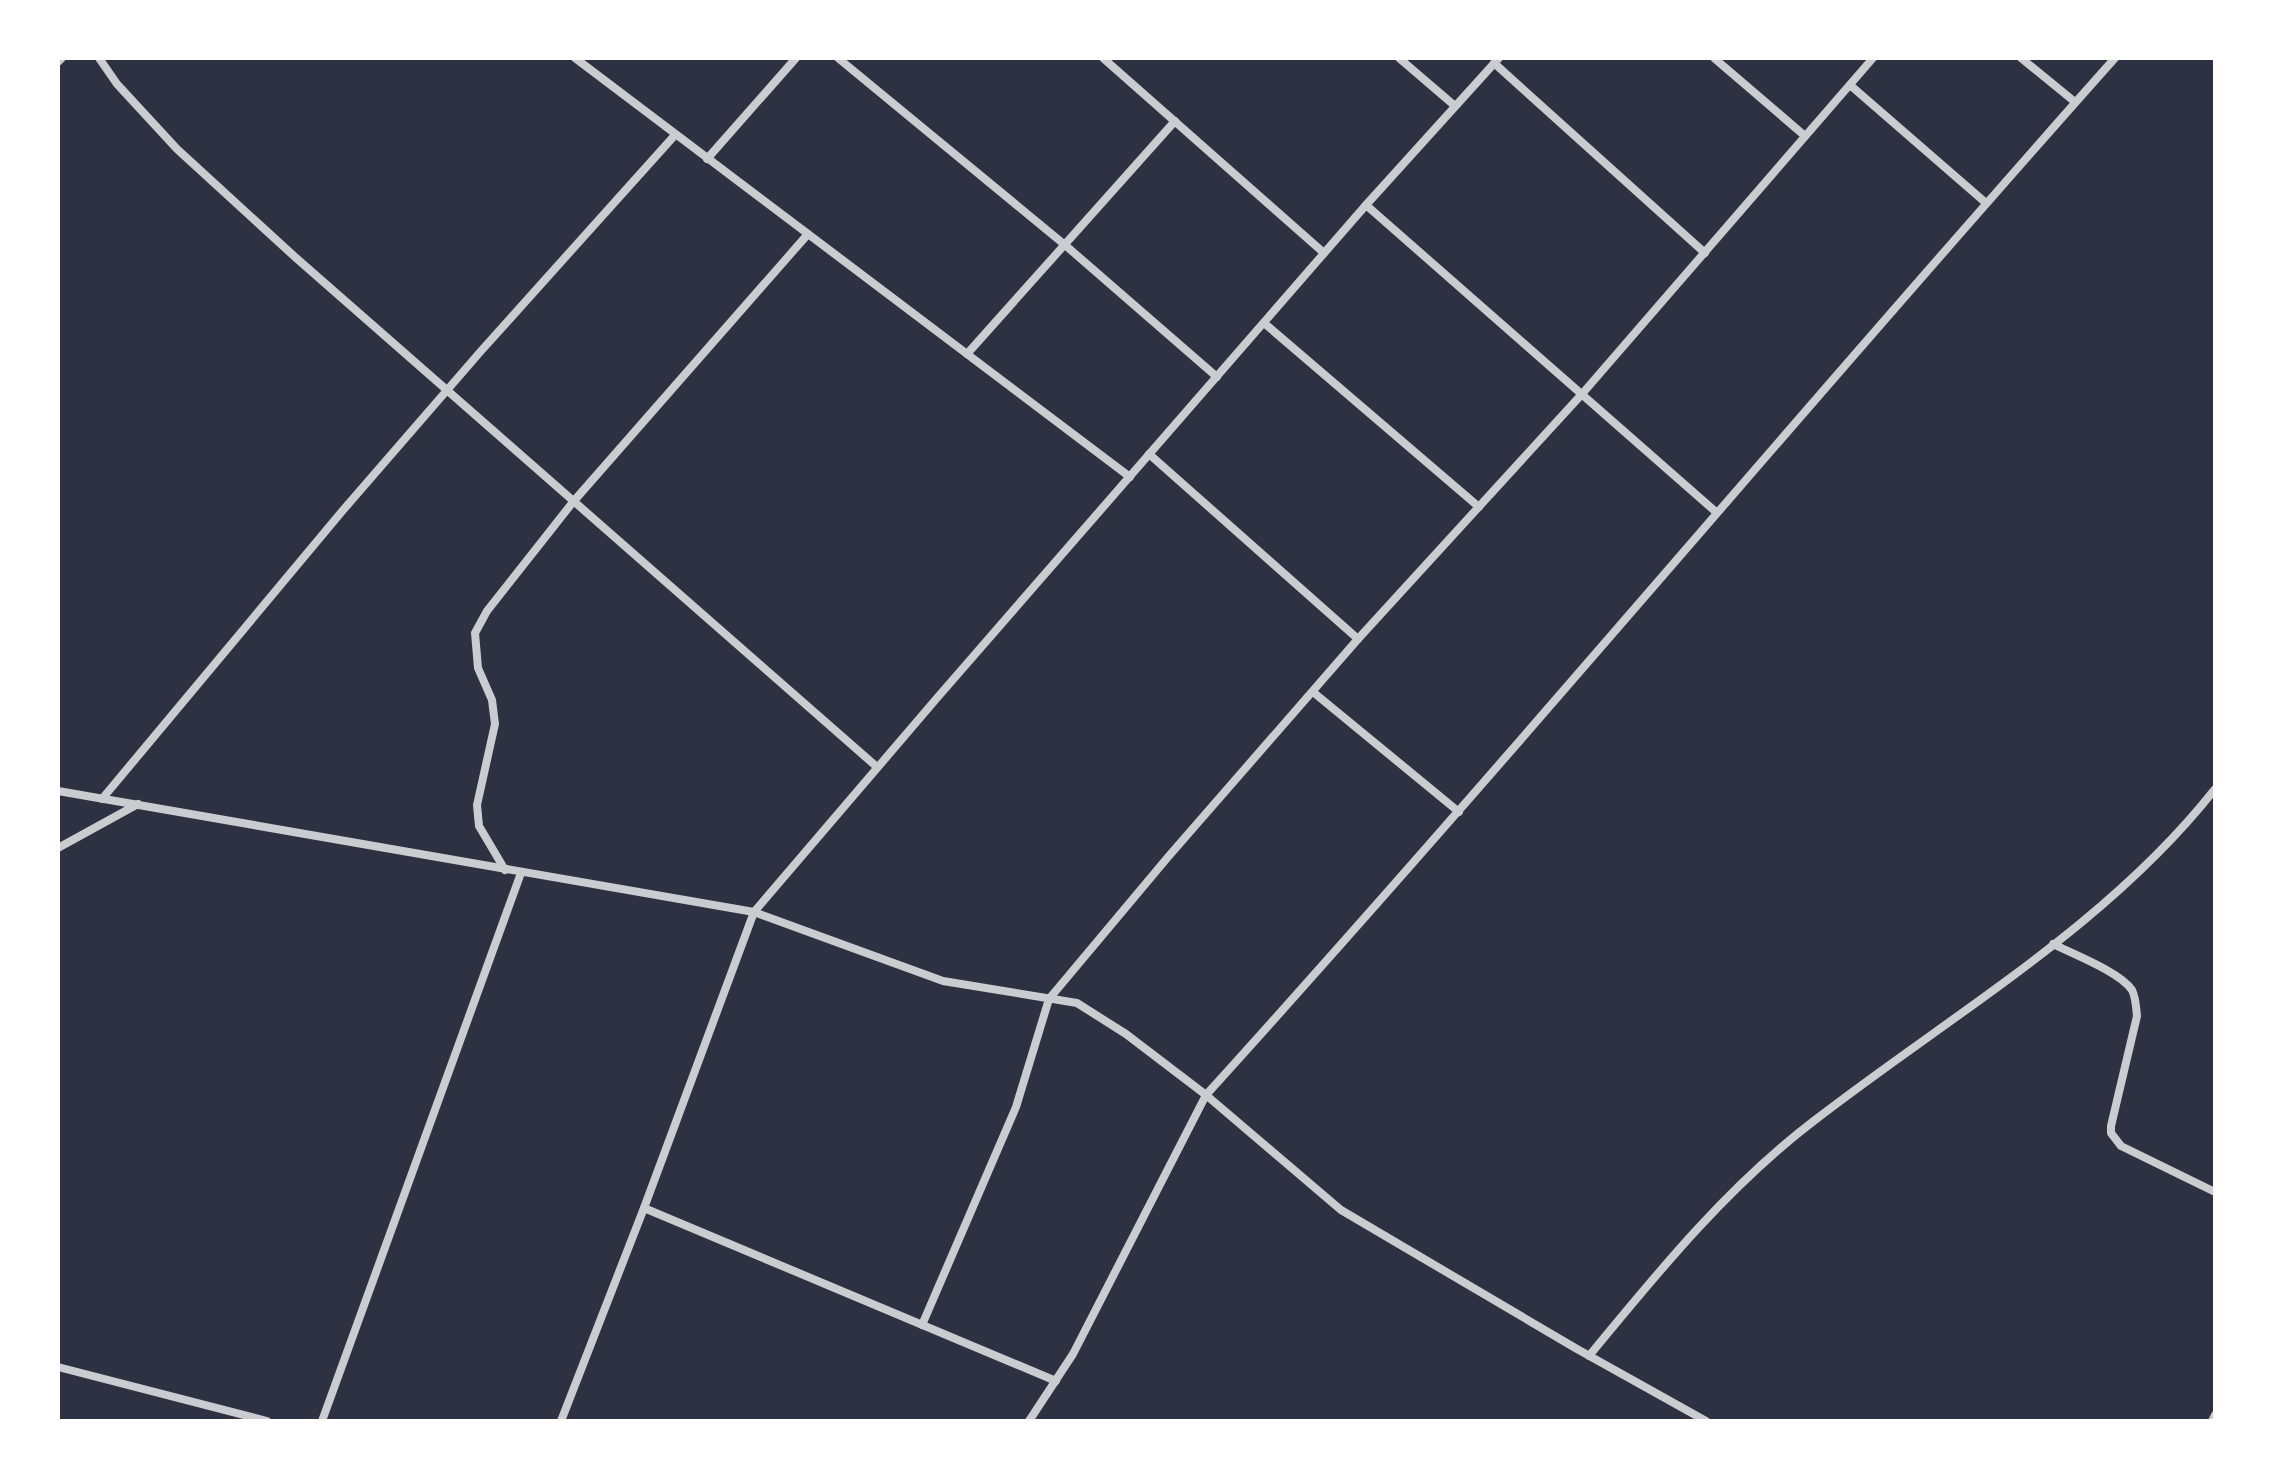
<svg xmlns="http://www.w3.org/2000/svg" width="2273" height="1479" font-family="Cabin,sans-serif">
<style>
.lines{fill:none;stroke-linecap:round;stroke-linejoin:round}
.minor{stroke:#caccd0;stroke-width:8}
</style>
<rect width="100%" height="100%" fill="#2d3142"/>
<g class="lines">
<g class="minor">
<path d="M99,58L117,84L177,149L295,257L877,767"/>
<path d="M575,58L1130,477"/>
<path d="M838,58L1065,245L1217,377"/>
<path d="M1103,58L1324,253"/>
<path d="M1399,58L1455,106"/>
<path d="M1714,58L1805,136"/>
<path d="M2021,58L2075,102"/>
<path d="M58,62L62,58"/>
<path d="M1494,63L1705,253"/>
<path d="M1850,85L1986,203"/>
<path d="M707,159L796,58"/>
<path d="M1366,205L1716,512"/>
<path d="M1264,323L1479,507"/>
<path d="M967,354L1175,121"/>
<path d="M1149,454L1358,639"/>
<path d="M1313,692L1459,812"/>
<path d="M58,791L754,912L937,698L1366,205L1499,58"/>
<path d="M102,799L344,509L481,351L675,135"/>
<path d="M58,848L138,804"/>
<path d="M505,870L479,826L477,805L495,724L492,700L478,668L475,633L487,611L573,502L808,234"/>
<path d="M2053,944C2073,954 2120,972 2132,990C2136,998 2136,1008 2137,1016L2111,1126V1133L2121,1146L2215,1192"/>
<path d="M644,1208L754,912L943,981L1077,1003L1126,1034L1206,1095C1515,754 1809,401 2115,58"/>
<path d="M922,1325L1016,1107L1049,999L1168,857L1358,639L1582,394L1873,58"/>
<path d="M1589,1356C1658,1272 1728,1186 1815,1120C1952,1014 2107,926 2215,789"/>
<path d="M58,1367L267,1421"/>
<path d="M322,1421L521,873"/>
<path d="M561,1421L644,1208L1056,1381"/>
<path d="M1029,1421L1073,1354L1206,1095L1341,1210L1577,1349L1706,1421"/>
<path d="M2212,1421L2215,1415"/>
</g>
</g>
<rect width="2273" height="1479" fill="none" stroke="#ffffff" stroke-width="120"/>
</svg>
